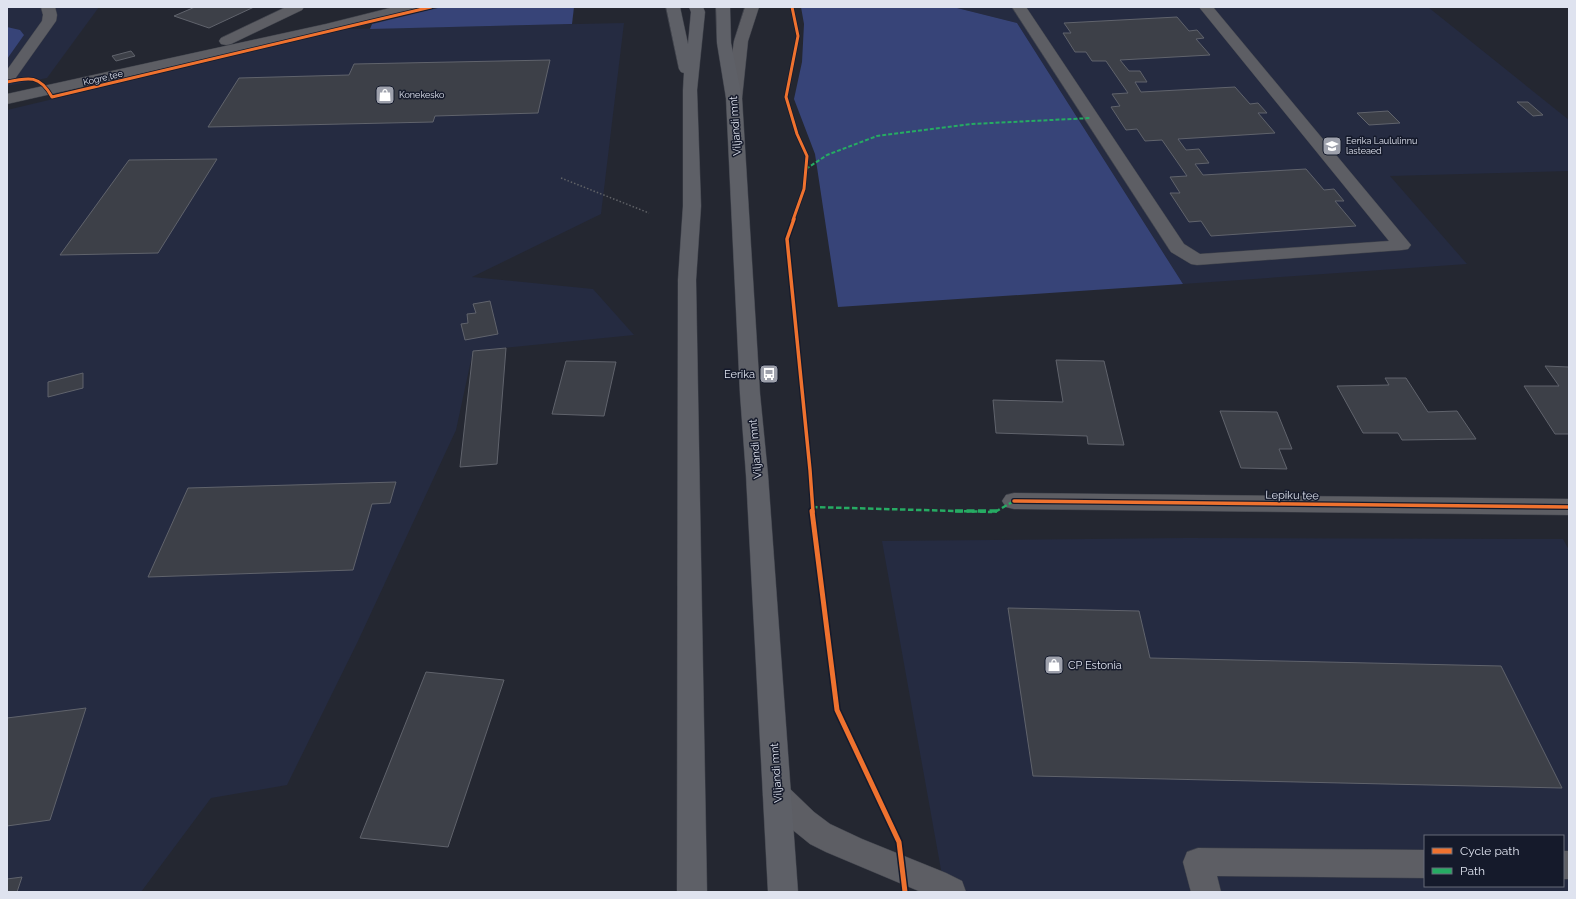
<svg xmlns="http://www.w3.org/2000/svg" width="1576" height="899" font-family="Raleway,sans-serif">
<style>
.built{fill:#252b41;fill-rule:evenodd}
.green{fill:#374478}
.building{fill:#3d4048;stroke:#60636c}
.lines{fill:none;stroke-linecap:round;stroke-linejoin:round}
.minor-casing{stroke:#3f424b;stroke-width:1}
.major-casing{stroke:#3f424b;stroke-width:1}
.path{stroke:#606267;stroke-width:1.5;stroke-dasharray:1.5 2;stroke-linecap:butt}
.minor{fill:#5d5e64;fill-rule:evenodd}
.major{fill:#5e6067;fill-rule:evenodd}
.quiet-far2{stroke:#26ab63;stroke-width:2;stroke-dasharray:4 2;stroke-linecap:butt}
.quiet-far1{stroke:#26ab63;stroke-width:2.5;stroke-dasharray:5.5 2.5;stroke-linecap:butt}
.quiet{stroke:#26ab63;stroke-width:3.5;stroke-dasharray:8 3.5;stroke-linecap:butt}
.cycleway-far2-casing{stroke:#151a2b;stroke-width:4.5}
.cycleway-far1-casing{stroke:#151a2b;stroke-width:6}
.cycleway-casing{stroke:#151a2b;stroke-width:8}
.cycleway-far2{stroke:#ef722f;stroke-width:3}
.cycleway-far1{stroke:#ef722f;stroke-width:3.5}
.cycleway{stroke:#ef722f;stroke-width:5}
.labels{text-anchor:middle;stroke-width:3;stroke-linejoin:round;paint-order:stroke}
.far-street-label{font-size:9px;fill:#dfe3ef;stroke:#151a2b}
.far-poi-label{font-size:9px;fill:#dfe3ef;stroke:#151a2b;text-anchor:start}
.street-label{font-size:11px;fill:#dfe3ef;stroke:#151a2b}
.poi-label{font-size:11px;fill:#dfe3ef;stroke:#151a2b;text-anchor:end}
</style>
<rect width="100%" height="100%" fill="#242731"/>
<g class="built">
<path d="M7,7H99L47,78L7,86Z"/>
<path d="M953,7H1428L1569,120V171L1390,176L1467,264L1183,284L1017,23Z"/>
<path d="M624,23L601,214L472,277L593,289L634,335L473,351L456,430L358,641L287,785L211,798L141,892H7V110L347,29Z"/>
<path d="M1186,538L1563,539L1569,550V892H945L882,541ZM1425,836H1563V886H1425Z"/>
</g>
<g class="green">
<path d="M442,7H574L572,24L370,29L372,24Z"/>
<path d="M801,7H953L1017,23L1183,284L838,307L815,154L794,99L802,62L804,24Z"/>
<path d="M7,27L20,30L24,35L7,59Z"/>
</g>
<g class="building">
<path d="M195,7H254L209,28L174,16Z"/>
<path d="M1177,17L1189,31L1197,30L1204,38L1196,39L1210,55L1120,60L1129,71H1140L1147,82H1135L1141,92L1235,87L1250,104L1258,103L1267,113H1258L1275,133L1178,139L1186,150L1199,149L1209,163L1195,164L1203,175L1306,169L1324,190L1334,189L1344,201H1335L1356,226L1211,236L1201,221L1189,222L1170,193H1180L1170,177L1187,176L1162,140L1145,141L1137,129L1126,130L1111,107L1120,106L1112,94L1128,93L1106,61H1092L1086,52H1075L1063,33H1071L1064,23Z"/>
<path d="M131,51L135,56L116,61L112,56Z"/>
<path d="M550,60L538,113L435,116L433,122L208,127L239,78L349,75L354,64Z"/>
<path d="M1517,102H1528L1543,115L1533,116Z"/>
<path d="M1388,111L1400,123L1369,125L1357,113Z"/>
<path d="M217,159L158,253L60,255L129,160Z"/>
<path d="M490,301L498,334L465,340L461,324L468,323L467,314L476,313L473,304Z"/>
<path d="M506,348L497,464L460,467L473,351Z"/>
<path d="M1056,360L1104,361L1124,445L1088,444L1087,436L996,433L993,400L1063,402Z"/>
<path d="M566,361L616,362L604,416L552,414Z"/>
<path d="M1545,366L1569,367V434H1555L1524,386H1559Z"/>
<path d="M83,373V388L48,397V382Z"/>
<path d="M1385,378H1406L1428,412L1457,411L1476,439L1402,440L1398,433H1363L1337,386L1389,385Z"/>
<path d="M1220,411L1277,412L1292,449H1279L1287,469L1241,468Z"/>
<path d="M396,482L390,503L372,504L353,570L148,577L188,488Z"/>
<path d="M1008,608L1139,611L1150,658L1501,666L1562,788L1033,776Z"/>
<path d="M426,672L504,680L448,847L360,838Z"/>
<path d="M86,708L50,820L7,826V718Z"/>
<path d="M22,877L17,892H7V879Z"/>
</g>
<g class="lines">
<defs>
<g id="minor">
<path d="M41,7H55L57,15L56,21L12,83L7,84V70L42,21L43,15Z"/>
<path d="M286,7H304L302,10L231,44L226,45L221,44L219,41L221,38Z"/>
<path d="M394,7H417L415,10L326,32L7,104V94L326,24Z"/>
<path d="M745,7H759L748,41L742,98L739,101L734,103L729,101L726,98L734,41Z"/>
<path d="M1012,7H1026L1184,244L1200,254L1389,241L1199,7H1213L1411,245L1408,249L1402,250L1197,265L1191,264L1171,252Z"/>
<path d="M1014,493L1569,499V515L1014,509L1006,507L1002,501L1006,495Z"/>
<path d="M777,782L787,786L814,812L830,824L862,839L946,873L962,881L966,892H921L826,852L810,844L794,831L767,804L763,795L767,786Z"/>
<path d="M1198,848L1425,850V878L1217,876L1221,892H1191L1183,862L1187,852Z"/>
<rect x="1563" y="851" width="6" height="28"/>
</g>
<g id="major">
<path d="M666,7H680L688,44L691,12L689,7H703L705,12L697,90L701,206L696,280L707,892H677L678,280L683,206V90L684,73L681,72L679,69Z"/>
<path d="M716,7H730L731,43L742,98L760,394L768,475L798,892H768L746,475L740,394L726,98L717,43Z"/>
</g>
</defs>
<use href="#minor" class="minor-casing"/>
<use href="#major" class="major-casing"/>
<path class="path" d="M561,178L649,213"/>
<use href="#minor" class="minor"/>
<use href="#major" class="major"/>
<path class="quiet-far2" d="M806,169L827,155L877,136L972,124L1091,118"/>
<g class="quiet-far1">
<path d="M812,507L992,512"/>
<path d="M995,512L1014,501"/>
</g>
<path class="quiet" d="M955,511H997"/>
<defs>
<g id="cycleway-far2">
<path d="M792,7L798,36L786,97L797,134L807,156L804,189L793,220"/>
<path d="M7,82C29,77 40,75 52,97L431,7"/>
</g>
<g id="cycleway-far1">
<path d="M794,219L787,239L810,470L813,512"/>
<path d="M1014,501L1569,507"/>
</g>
<path id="cycleway" d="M812,511L837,710L899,842L905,892"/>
</defs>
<use href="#cycleway-far2" class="cycleway-far2-casing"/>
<use href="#cycleway-far1" class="cycleway-far1-casing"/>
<use href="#cycleway" class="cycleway-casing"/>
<use href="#cycleway-far2" class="cycleway-far2"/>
<use href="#cycleway-far1" class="cycleway-far1"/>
<use href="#cycleway" class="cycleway"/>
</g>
<defs>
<symbol id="shop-square" viewBox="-11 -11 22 22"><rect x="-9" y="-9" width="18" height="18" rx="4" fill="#9ea1ac" stroke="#151a2b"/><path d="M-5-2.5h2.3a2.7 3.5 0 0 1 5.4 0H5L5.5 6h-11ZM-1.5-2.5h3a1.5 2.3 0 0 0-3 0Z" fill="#fff"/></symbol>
<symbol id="school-square" viewBox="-11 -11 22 22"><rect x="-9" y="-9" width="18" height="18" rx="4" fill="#9ea1ac" stroke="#151a2b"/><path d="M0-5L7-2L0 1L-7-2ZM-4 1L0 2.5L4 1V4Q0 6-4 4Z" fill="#fff"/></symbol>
<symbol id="bus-square" viewBox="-11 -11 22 22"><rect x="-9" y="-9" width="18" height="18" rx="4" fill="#9ea1ac" stroke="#151a2b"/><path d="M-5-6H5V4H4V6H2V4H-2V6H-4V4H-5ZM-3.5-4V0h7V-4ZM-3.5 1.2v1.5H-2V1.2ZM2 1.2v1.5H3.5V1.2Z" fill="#fff"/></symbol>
</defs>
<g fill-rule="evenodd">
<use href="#shop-square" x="374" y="84" width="22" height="22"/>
<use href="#school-square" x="1321" y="135" width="22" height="22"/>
<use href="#bus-square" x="758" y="363" width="22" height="22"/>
<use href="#shop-square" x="1043" y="654" width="22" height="22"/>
</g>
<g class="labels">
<g class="far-street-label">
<text transform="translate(103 78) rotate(-13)" y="3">Kogre tee</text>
</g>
<g class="far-poi-label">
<text x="399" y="98">Konekesko</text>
<text x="1346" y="144">Eerika Laululinnu<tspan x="1346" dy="10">lasteaed</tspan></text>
</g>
<g class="street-label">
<text transform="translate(735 126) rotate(-94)" y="4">Viljandi mnt</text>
<text transform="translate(755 449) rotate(-95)" y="4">Viljandi mnt</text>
<text transform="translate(1292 495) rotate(1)" y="4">Lepiku tee</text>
<text transform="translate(776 773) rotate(-94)" y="4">Viljandi mnt</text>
</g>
<g class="poi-label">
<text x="755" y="378">Eerika</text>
<text x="1068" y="669" text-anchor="start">CP Estonia</text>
</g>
</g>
<rect width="1576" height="899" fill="none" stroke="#dfe3ef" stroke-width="16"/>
<rect x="1424" y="835" width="140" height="52" fill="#151a2b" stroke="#666a79"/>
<rect x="1432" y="848" width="20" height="6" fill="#ef722f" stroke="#666a79"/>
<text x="1460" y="855" font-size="12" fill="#dfe3ef">Cycle path</text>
<rect x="1432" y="868" width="20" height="6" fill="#26ab63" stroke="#666a79"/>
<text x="1460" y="875" font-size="12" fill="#dfe3ef">Path</text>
</svg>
